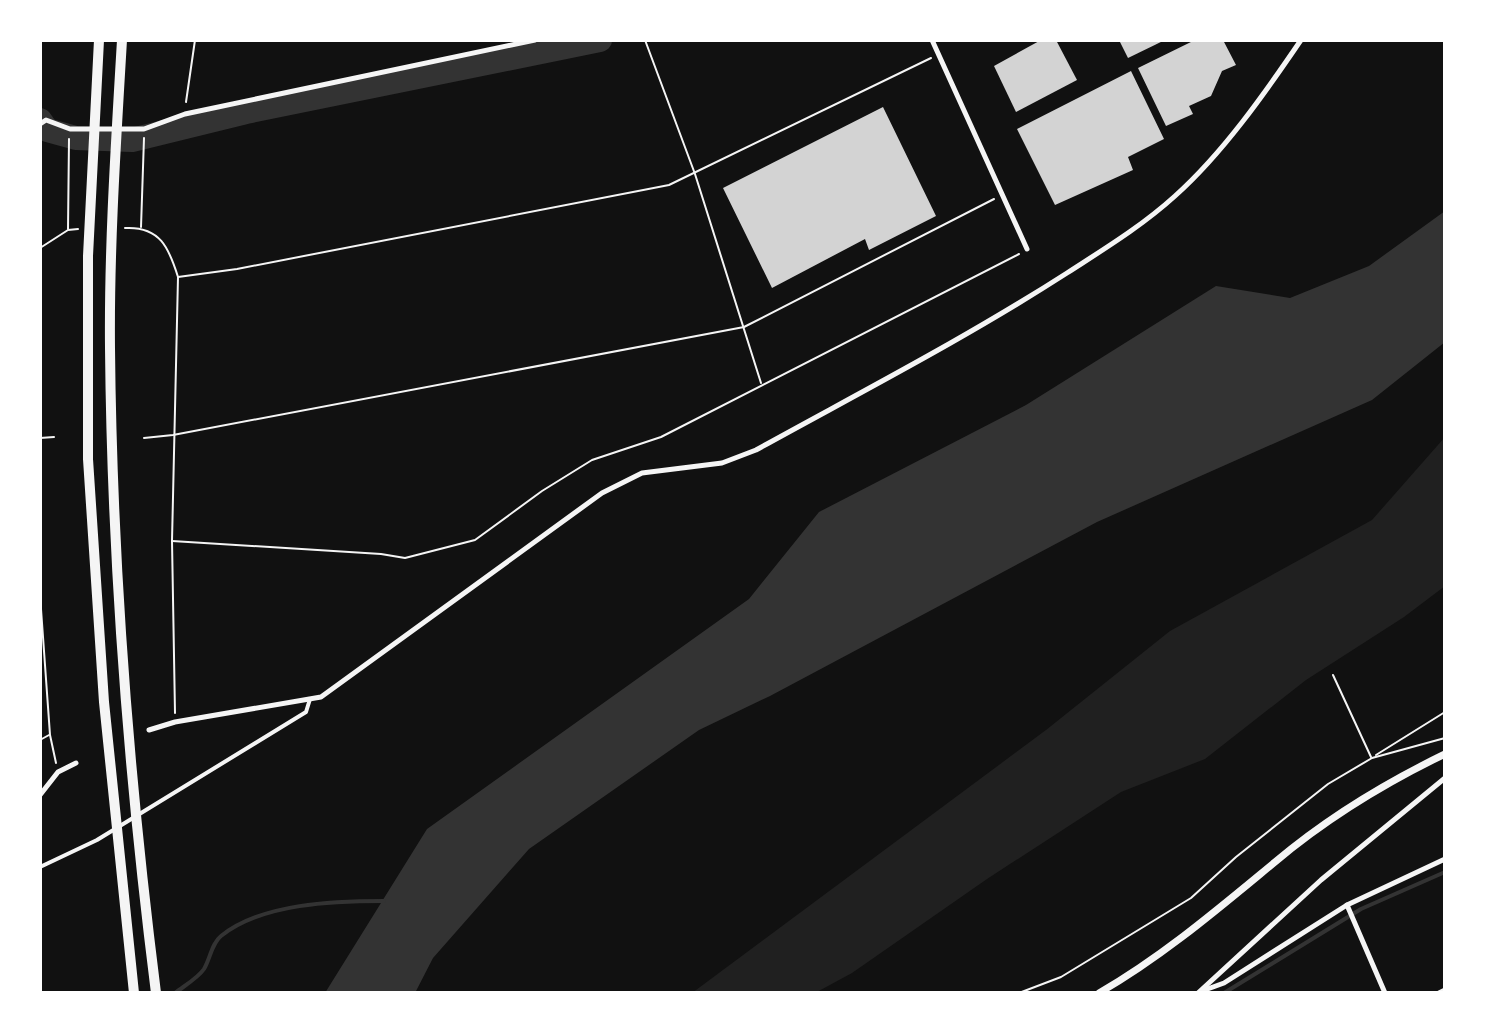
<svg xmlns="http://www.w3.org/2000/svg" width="1485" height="1033" font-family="Roboto,sans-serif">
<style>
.green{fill:#202020}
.water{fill:#333}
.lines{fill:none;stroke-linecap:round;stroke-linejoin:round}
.stream{stroke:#333;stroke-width:4}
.river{stroke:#333;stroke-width:24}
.building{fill:#d3d3d3}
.path{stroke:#f5f5f5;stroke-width:2}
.pedestrian{stroke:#f5f5f5;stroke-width:4}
.minor{stroke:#f5f5f5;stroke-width:5}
.tertiary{stroke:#f5f5f5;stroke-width:7}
.motorway{stroke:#f5f5f5;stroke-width:10}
</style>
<rect width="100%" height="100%" fill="#111"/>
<path class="green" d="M1445,437V586L1404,617L1306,680L1205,759L1121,792L987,879L852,973L815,993H692L1046,730L1170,631L1372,520Z"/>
<path class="water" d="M1445,211V342L1372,400L1097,522L770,696L699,730L529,849L433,958L415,993H325L427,829L749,599L819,512L1026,405L1216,286L1290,298L1369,266Z"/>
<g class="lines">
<g class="stream">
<path d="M175,993C184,986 198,978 204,969C210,959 212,943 221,936C262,903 335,901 384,901"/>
<path d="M1224,993L1361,909L1445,872"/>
</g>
<path class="river" d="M40,120L47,130L76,138L132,140L246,112L600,40"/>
</g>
<g class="building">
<path d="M1041,40H1056L1077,80L1016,112L994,66Z"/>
<path d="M1119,40H1165L1128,58Z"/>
<path d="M1195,40H1223L1236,65L1222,71L1211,96L1189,106L1193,114L1166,126L1138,68Z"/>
<path d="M1131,71L1164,139L1128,157L1133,170L1055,205L1017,129Z"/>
<path d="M883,107L936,216L869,250L865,239L772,288L723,188Z"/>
</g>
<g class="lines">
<g class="path">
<path d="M645,40L695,174L761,383"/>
<path d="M186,102L195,40"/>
<path d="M141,227L144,138"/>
<path d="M125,228C160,226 169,248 178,277L172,541L175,713"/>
<path d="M68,229L69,139"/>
<path d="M40,248L68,230L78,229"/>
<path d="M178,277L237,269L669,185L931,58"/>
<path d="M40,438L54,437"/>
<path d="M144,438L173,435L744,327L994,199"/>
<path d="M172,541L381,554L405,558L475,540L542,491L592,460L661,437L1019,254"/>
<path d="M40,595L50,735L56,763"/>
<path d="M1333,675L1371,757"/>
<path d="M40,740L49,735"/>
<path d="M1376,755L1445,712"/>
<path d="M1019,993L1061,977L1191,898L1236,857L1328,784L1372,758L1445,738"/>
</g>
<path class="pedestrian" d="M40,867L97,840L306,712L310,699"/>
<g class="minor">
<path d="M932,40L1027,249"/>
<path d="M40,124L46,120L70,129H144L185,114L535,40"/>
<path d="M149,730L175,722L321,697L602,493L642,473L722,463L756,450C861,392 966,338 1067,273C1104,249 1142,226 1175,196C1223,153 1265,93 1301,40"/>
<path d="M40,795L58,772L76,763"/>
<path d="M1347,905L1385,993"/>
<path d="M1202,991L1224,983L1347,905L1445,859"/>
<path d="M1198,993L1321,880L1445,778"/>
<path d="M1439,993L1445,990"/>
</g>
<path class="tertiary" d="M1099,993C1163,956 1218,909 1275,862C1326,819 1385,783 1445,754"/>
<g class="motorway">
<path d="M99,40L88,256V459L104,702L134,993"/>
<path d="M122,40C116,142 109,246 110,348C112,563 129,779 156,993"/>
</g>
</g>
<rect width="1485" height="1033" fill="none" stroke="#ffffff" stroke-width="84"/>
</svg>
